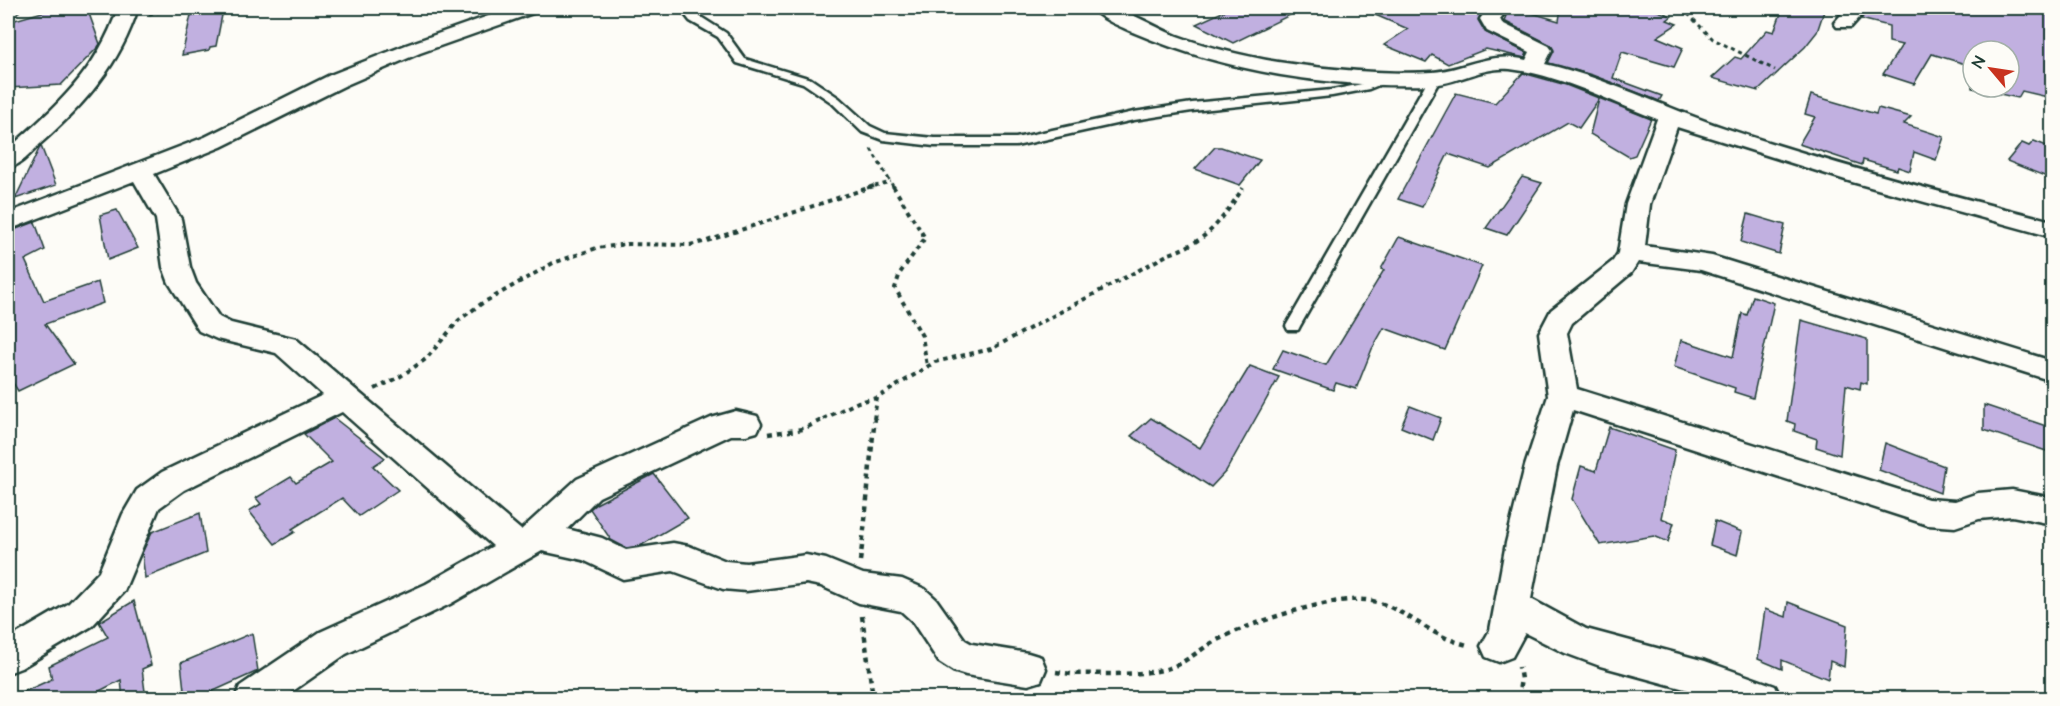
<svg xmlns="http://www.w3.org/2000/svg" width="2060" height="706" font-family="'Architects Daughter',sans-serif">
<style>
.building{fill:#c1b0e0;stroke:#1f3d34;stroke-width:1.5;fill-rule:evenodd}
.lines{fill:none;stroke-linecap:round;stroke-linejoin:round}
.lane-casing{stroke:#1f3d34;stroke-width:5}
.street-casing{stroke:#1f3d34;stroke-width:5}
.path-far2{stroke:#1f3d34;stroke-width:3;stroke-dasharray:4 4;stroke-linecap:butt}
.path-far1{stroke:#1f3d34;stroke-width:4;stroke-dasharray:4.5 4.5;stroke-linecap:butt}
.path{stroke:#1f3d34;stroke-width:4.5;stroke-dasharray:5 5;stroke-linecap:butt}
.lane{fill:#fdfcf7;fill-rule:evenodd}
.street{fill:#fdfcf7;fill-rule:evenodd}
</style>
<rect width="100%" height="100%" fill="#fdfcf7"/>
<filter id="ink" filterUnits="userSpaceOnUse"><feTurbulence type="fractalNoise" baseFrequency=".0167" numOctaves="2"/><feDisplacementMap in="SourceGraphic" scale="12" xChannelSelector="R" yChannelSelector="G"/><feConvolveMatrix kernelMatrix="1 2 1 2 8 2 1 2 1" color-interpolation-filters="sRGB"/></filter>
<g filter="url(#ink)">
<g class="building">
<path d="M56,8H87L100,44L98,47L61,85L8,88V22Z"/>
<path d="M1231,8H1304L1233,43L1196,24Z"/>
<path d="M1359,8H1479L1484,10L1478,20L1485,32L1527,53L1525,58L1486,49L1448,64L1432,55L1426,62L1384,45L1408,29Z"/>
<path d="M1515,8L1559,21L1561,8H1649L1672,16L1667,20L1677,24L1657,37L1683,48L1674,67L1622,52L1613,78L1662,96L1659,101L1592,75L1548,63L1554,51L1551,45L1504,21L1507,13Z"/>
<path d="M1783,8H1825L1817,32L1805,47L1758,91L1712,78L1735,57L1741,59L1767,30L1774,32Z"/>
<path d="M1870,8H2052V98L2022,91L2018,98L1972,88V66L1932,54L1914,84L1883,74L1902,45L1889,42V26L1861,19ZM1973,51H2009V87H1973Z"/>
<path d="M223,10L216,46L210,47L209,50L182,55L191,15Z"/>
<path d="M1523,73L1566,85L1651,119L1635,155L1629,157L1590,134L1599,99L1579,128L1568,122L1490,168L1448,154L1422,207L1398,199L1456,93L1495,103Z"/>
<path d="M1811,95L1876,114L1878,108L1911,117L1904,124L1944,137L1936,160L1914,152L1910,171L1898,167L1897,170L1863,160L1862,165L1799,144L1815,117L1805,114Z"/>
<path d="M2034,141L2052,148V179L2007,161L2022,143L2029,146Z"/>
<path d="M41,146L56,185L15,199L39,149Z"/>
<path d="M1215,147H1221L1260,160L1240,185L1195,169Z"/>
<path d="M1522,177L1542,183L1507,235L1486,228Z"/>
<path d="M117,210L138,248L108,260L100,215Z"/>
<path d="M1748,214L1785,225L1779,254L1741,242Z"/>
<path d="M35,222L45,250L25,260L44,301L98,282L103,303L45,324L74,364L18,391L8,375V232Z"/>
<path d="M1399,237L1482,266L1445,350L1384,328L1372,349L1356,389L1336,383L1333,390L1273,369L1283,350L1326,365L1384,270L1381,269Z"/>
<path d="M1753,296L1774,303L1753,398L1734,392L1735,388L1674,367L1681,340L1733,357L1742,313L1747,315Z"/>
<path d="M1801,320L1867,339V384L1861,382L1860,389L1846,385L1840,455L1816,447L1817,439L1794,431L1795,424L1787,421Z"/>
<path d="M1250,366L1279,377L1226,471L1211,487L1131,436L1151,418L1200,448Z"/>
<path d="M1984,405L2052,428V453L1984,430Z"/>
<path d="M1410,406L1441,418L1433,440L1401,427Z"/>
<path d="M334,418L385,458L373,466L398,490L359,516L342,498L292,529L295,532L275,544L249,511L261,504L256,498L291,477L296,483L332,462L304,434Z"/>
<path d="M1609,427L1675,450L1661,518L1674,523L1668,542L1654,536L1600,545L1572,499L1581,466L1596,471Z"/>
<path d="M1885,443L1944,466L1940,493L1879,470Z"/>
<path d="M654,474L688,518L640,546L626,548L611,540L590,509L596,504Z"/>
<path d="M200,513L206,553L145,578L142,553L152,532Z"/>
<path d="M1715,521L1742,532L1737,555L1710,545Z"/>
<path d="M134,601L151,665L142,669L146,699H123L121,680L84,699H8L52,679L49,666L108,637L99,622Z"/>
<path d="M1788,602L1847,625L1844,667L1830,661L1828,679L1782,660V669L1758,659L1765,609L1786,617Z"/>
<path d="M252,633L258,671L196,699H185L181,663Z"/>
</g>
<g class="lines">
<defs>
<g id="lane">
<path d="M685,8H695L693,12L726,33L745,59L811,79L839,98L870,126L885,133L934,138H1016L1134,112L1192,103L1332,90L1362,84L1390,75L1396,78L1369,89L1332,96L1192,111L1134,120L1016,146H934L883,140L862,132L831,102L803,83L737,63L718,37L690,21L683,12Z"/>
<path d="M1435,75L1441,78L1300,326L1298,330H1288L1286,326L1429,78Z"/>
</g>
<g id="street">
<path d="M118,8H138C120,65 84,105 40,144C30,154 21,165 8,168V149C56,107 97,71 118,8Z"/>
<path d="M511,8H539L536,12L420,53L346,85L221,147L154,174L181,219L190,267L196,283L219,317L231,323L296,339L521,530L577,479L711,418L736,411L757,416L761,424L757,432L746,435H731L599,497L567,529L602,538L626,550L673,543L689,546L726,561L746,563L806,555L826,559L863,574L902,579L925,589L936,599L965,640L972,644L1028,653L1041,657L1046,669L1041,681L1028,685L966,675L953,671L939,662L912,621L901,611L859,603L821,586L806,583L746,591L723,589L673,571L623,579L583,560L542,551L450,604L346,654L283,698H235L240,686L320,632L426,584L493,546L342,412L184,490L159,508L124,591L92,626L21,668L8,673V639L68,604L99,572L123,514L137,490L162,472L323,395L276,353L217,339L199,331L169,283L163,267L156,219L134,181L8,230V213L205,137L330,75L406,45Z"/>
<path d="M1092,8C1123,4 1148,25 1177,36C1210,48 1244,56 1278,62C1323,69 1388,75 1433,72C1468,69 1488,51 1526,60L1530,52L1487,31L1480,19L1488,8H1508L1500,19L1502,23L1549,46L1552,50L1545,64C1607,78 1665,108 1725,128C1833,164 1942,193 2052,221V237L1852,182L1677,127L1650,204L1645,246L1712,256L2052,361V381L1701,270L1638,262L1631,273L1572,323L1567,333L1577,389L1928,499L1955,501L1978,493L2012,490L2052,498V524L2012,516L1979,519L1955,527L1928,525L1573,410L1557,466L1531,599L1586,629L1705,661L1775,686L1781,698H1718L1600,666L1565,653L1525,633L1512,657L1499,662L1486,657L1481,646L1490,630L1506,543L1525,466L1548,396L1539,333L1551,310L1613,261L1618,253L1626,204L1657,119C1609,101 1561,75 1510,69C1482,66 1457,84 1430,85C1330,88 1227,72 1135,33C1122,27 1100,19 1092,8Z"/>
<path d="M1847,8H1868L1851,27H1837L1834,23Z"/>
</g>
</defs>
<use href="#lane" class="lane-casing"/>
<use href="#street" class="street-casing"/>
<g class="path-far2">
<path d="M1682,8L1713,39L1775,70"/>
<path d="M8,14L29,8"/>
<path d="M149,14L179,8"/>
<path d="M871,149L894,188"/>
<path d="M867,188L891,182"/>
</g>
<g class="path-far1">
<path d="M893,186L925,238L900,273L895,288L922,336L927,366"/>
<path d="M375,389L398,378L426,359L459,320L481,304L553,263L597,248L628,244L690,245L707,241L874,186"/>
<path d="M823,419L858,402L877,398L935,362L991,349L1169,254C1208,241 1221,221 1243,188"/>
<path d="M874,419L877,398"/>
</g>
<g class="path">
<path d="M768,434L803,429L826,418"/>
<path d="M860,561C867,513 869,466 875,418"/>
<path d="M862,616L873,698"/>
<path d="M1056,672L1071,674C1100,673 1134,676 1162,670C1181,666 1194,654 1210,644C1242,625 1329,596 1366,600C1394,603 1419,626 1444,637C1452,641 1461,643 1470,646"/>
<path d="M1518,698L1521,679L1519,667"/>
</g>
<use href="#lane" class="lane"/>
<use href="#street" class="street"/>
</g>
</g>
<rect width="2060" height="706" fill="none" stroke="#fdfcf7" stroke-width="30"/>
<rect x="15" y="15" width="2030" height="676" fill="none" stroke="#1f3d34" stroke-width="2" filter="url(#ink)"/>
<g transform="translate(1991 69) rotate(299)"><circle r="28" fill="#fdfcf7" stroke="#a4b0a9" stroke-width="1.5"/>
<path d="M0-4.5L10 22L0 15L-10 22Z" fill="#c8321e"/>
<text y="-9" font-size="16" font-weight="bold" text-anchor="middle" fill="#1f3d34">N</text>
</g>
</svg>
